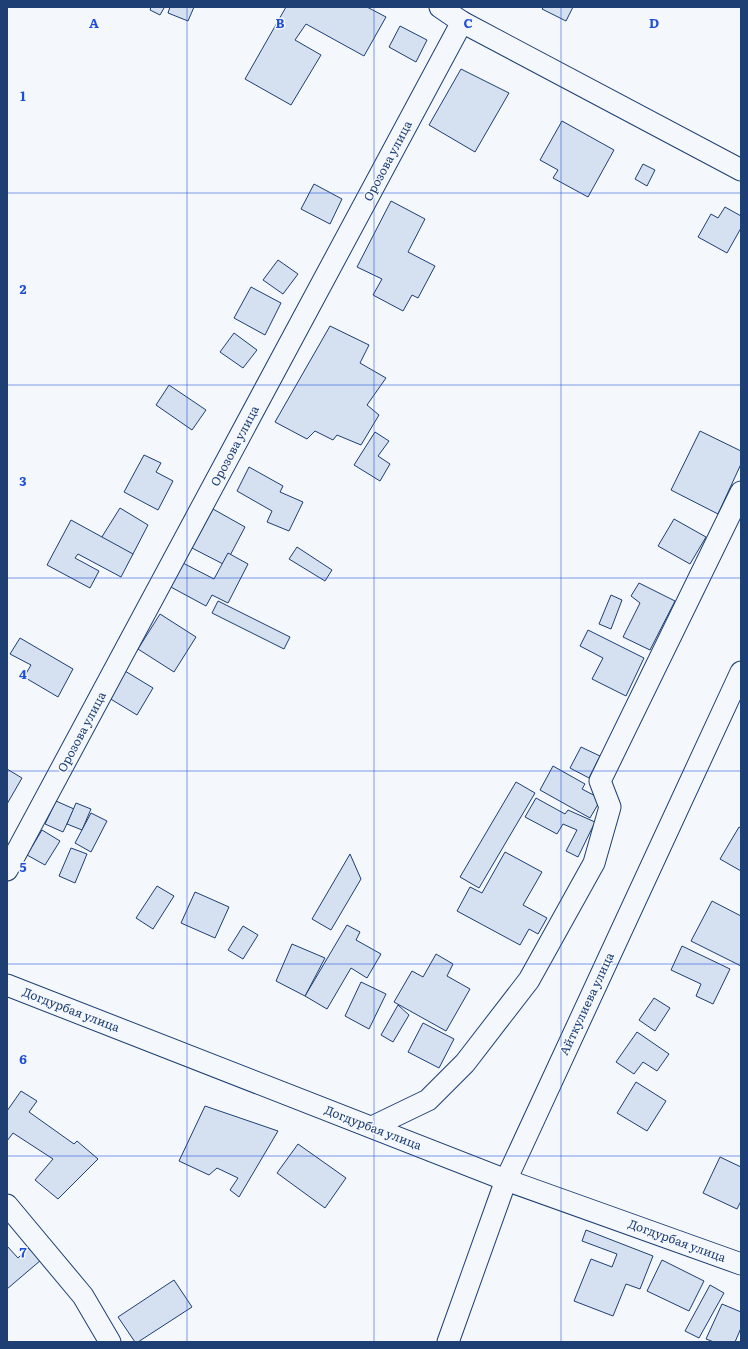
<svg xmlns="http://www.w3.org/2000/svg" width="748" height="1349" font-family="Literata,serif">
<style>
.building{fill:#d5e0f0;stroke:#1d3f73}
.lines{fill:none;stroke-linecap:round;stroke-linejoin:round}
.minor-casing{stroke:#1d3f73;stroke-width:23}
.minor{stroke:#f4f7fb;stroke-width:21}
.grid{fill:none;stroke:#1d4ed8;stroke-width:1;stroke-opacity:0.55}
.labels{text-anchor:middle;stroke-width:3;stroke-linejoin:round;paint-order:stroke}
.street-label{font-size:12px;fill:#1d3f73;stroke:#f4f7fb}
.grid-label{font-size:13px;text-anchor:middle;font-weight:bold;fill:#1d4ed8;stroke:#f4f7fb;stroke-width:3;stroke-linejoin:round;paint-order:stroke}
</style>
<rect width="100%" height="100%" fill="#f4f7fb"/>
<g class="building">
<path d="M151,7H162L164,8L160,15L150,10Z"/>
<path d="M170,7H194L188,21L168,13Z"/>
<path d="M286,7H367L386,17L364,56L306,24L295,40L321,55L291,105L245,79Z"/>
<path d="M544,7H573L566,21L542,9Z"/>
<path d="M400,26L427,40L416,62L389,47Z"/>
<path d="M461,69L509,93L475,152L429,125Z"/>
<path d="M562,121L614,150L588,197L553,178L558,170L540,160Z"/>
<path d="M643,164L655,170L647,186L635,179Z"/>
<path d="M314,184L342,199L330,224L301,209Z"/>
<path d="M391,201L425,219L408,252L435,266L418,298L412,295L403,311L373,295L382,279L357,267Z"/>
<path d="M725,207L741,216V228L727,253L698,237L711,214L718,218Z"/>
<path d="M278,260L298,274L283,294L263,280Z"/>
<path d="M251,287L281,303L265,335L234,318Z"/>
<path d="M330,326L369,345L360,363L386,378L367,405L379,415L361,445L337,435L333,440L315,431L307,439L275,422Z"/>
<path d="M234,333L257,350L243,368L220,352Z"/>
<path d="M169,385L206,410L192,430L156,405Z"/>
<path d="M700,431L741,451V464L718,514L671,490Z"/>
<path d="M375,432L389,441L378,456L390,464L380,481L354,465Z"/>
<path d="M144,455L161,463L156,472L173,481L158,510L124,492Z"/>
<path d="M249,467L283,486L280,492L303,502L289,531L267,522L272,511L237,491Z"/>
<path d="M120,508L148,525L133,554L121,569L93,551Z"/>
<path d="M213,509L245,527L225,565L192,548Z"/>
<path d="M674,519L706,537L690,564L658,546Z"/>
<path d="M71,520L133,554L121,577L78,554L75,558L99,571L90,588L47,565Z"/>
<path d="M297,547L332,570L325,581L289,559Z"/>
<path d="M228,553L248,564L228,603L212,595L206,606L169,586L181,562L214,579Z"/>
<path d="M639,583L675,601L650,650L623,637L640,603L631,596Z"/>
<path d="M611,595L622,600L611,629L599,624Z"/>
<path d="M218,601L290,637L284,649L212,613Z"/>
<path d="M160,614L196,637L174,672L138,649Z"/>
<path d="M588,630L644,658L626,696L592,679L603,658L580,646Z"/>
<path d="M20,638L73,669L58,697L24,677L31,665L10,654Z"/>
<path d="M125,671L153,688L137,715L109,698Z"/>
<path d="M581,747L600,756L589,778L570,768Z"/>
<path d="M553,766L585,784L582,789L601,799L590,818L540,790Z"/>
<path d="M7,769L22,778L7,804Z"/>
<path d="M516,782L535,793L479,888L460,877Z"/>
<path d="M536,798L565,814L568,810L595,822L578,857L566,851L577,830L563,824L557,834L525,817Z"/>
<path d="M56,801L74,809L63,832L45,824Z"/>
<path d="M76,803L91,809L82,830L67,824Z"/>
<path d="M91,813L107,821L91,852L75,843Z"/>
<path d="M739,827L741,828V871L720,859Z"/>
<path d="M42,830L60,841L45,865L27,855Z"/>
<path d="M71,848L87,854L75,883L59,876Z"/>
<path d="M505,852L542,872L523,905L547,918L538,934L529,929L520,945L457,911L470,887L482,893Z"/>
<path d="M350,854L361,879L331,930L312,919Z"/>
<path d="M157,886L174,896L153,929L136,918Z"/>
<path d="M195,892L229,907L215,938L181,923Z"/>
<path d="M712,901L741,916V966L691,941Z"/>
<path d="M347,925L360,932L356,940L381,954L367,978L351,968L327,1009L305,996Z"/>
<path d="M243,926L258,935L243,959L228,950Z"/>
<path d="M292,944L325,958L305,996L276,981Z"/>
<path d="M682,946L730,969L713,1004L696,996L701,984L671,970Z"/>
<path d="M436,954L453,964L447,976L470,989L446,1031L394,1002L412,971L423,977Z"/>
<path d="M361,982L386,994L369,1029L345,1016Z"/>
<path d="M654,998L670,1008L655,1031L639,1020Z"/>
<path d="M398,1005L409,1015L393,1042L381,1035Z"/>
<path d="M423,1023L454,1039L439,1068L408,1052Z"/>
<path d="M637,1032L669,1054L657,1071L643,1062L634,1074L616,1062Z"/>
<path d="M636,1082L666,1101L647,1131L617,1113Z"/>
<path d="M21,1091L37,1101L29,1112L74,1144L77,1141L98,1159L58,1199L35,1180L53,1159L13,1133L7,1141V1111Z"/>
<path d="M205,1106L278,1131L239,1197L230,1190L238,1178L217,1168L209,1175L179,1161Z"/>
<path d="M298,1144L346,1178L325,1208L277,1173Z"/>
<path d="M720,1157L741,1167V1201L737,1209L703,1193Z"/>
<path d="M586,1230L653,1256L640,1289L626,1284L613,1316L574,1301L591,1259L612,1267L617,1254L582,1241Z"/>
<path d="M7,1246L18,1258L28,1248L41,1260L7,1289Z"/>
<path d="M662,1260L704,1281L689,1311L647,1291Z"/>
<path d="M174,1280L192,1307L138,1342H135L118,1317Z"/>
<path d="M710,1285L724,1293L699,1338L685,1331Z"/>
<path d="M722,1304L741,1312V1328L735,1342H714L706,1339Z"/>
</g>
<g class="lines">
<defs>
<g id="minor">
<path d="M440,7L462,22L741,170"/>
<path d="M7,870L462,22"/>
<path d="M7,985L506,1180L741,1264"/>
<path d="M372,1127L428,1100L465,1063L529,980L594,863L610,807L600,781L741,492"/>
<path d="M7,1205L83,1296L110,1342"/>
<path d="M448,1342L506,1180L741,672"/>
</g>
</defs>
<use href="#minor" class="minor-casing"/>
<use href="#minor" class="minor"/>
</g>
<path class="grid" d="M187,7V1342M374,7V1342M561,7V1342M7,193H741M7,385H741M7,578H741M7,771H741M7,964H741M7,1156H741"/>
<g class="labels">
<g class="street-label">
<text transform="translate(388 161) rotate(-62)" y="4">Орозова улица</text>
<text transform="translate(235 446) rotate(-62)" y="4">Орозова улица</text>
<text transform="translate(82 732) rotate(-62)" y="4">Орозова улица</text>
<text transform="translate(587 1004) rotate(-65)" y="4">Айткулиева улица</text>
<text transform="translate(71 1010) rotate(21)" y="4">Догдурбая улица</text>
<text transform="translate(373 1128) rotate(21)" y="4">Догдурбая улица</text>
<text transform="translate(677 1241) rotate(20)" y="4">Догдурбая улица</text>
</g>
</g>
<g class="grid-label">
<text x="94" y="28">A</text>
<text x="280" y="28">B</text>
<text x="468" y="28">C</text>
<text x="654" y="28">D</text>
<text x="23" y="101">1</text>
<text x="23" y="294">2</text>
<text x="23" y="486">3</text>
<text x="23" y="679">4</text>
<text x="23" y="872">5</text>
<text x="23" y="1064">6</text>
<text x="23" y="1257">7</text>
</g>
<rect width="748" height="1349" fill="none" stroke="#1d3f73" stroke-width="16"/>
</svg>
